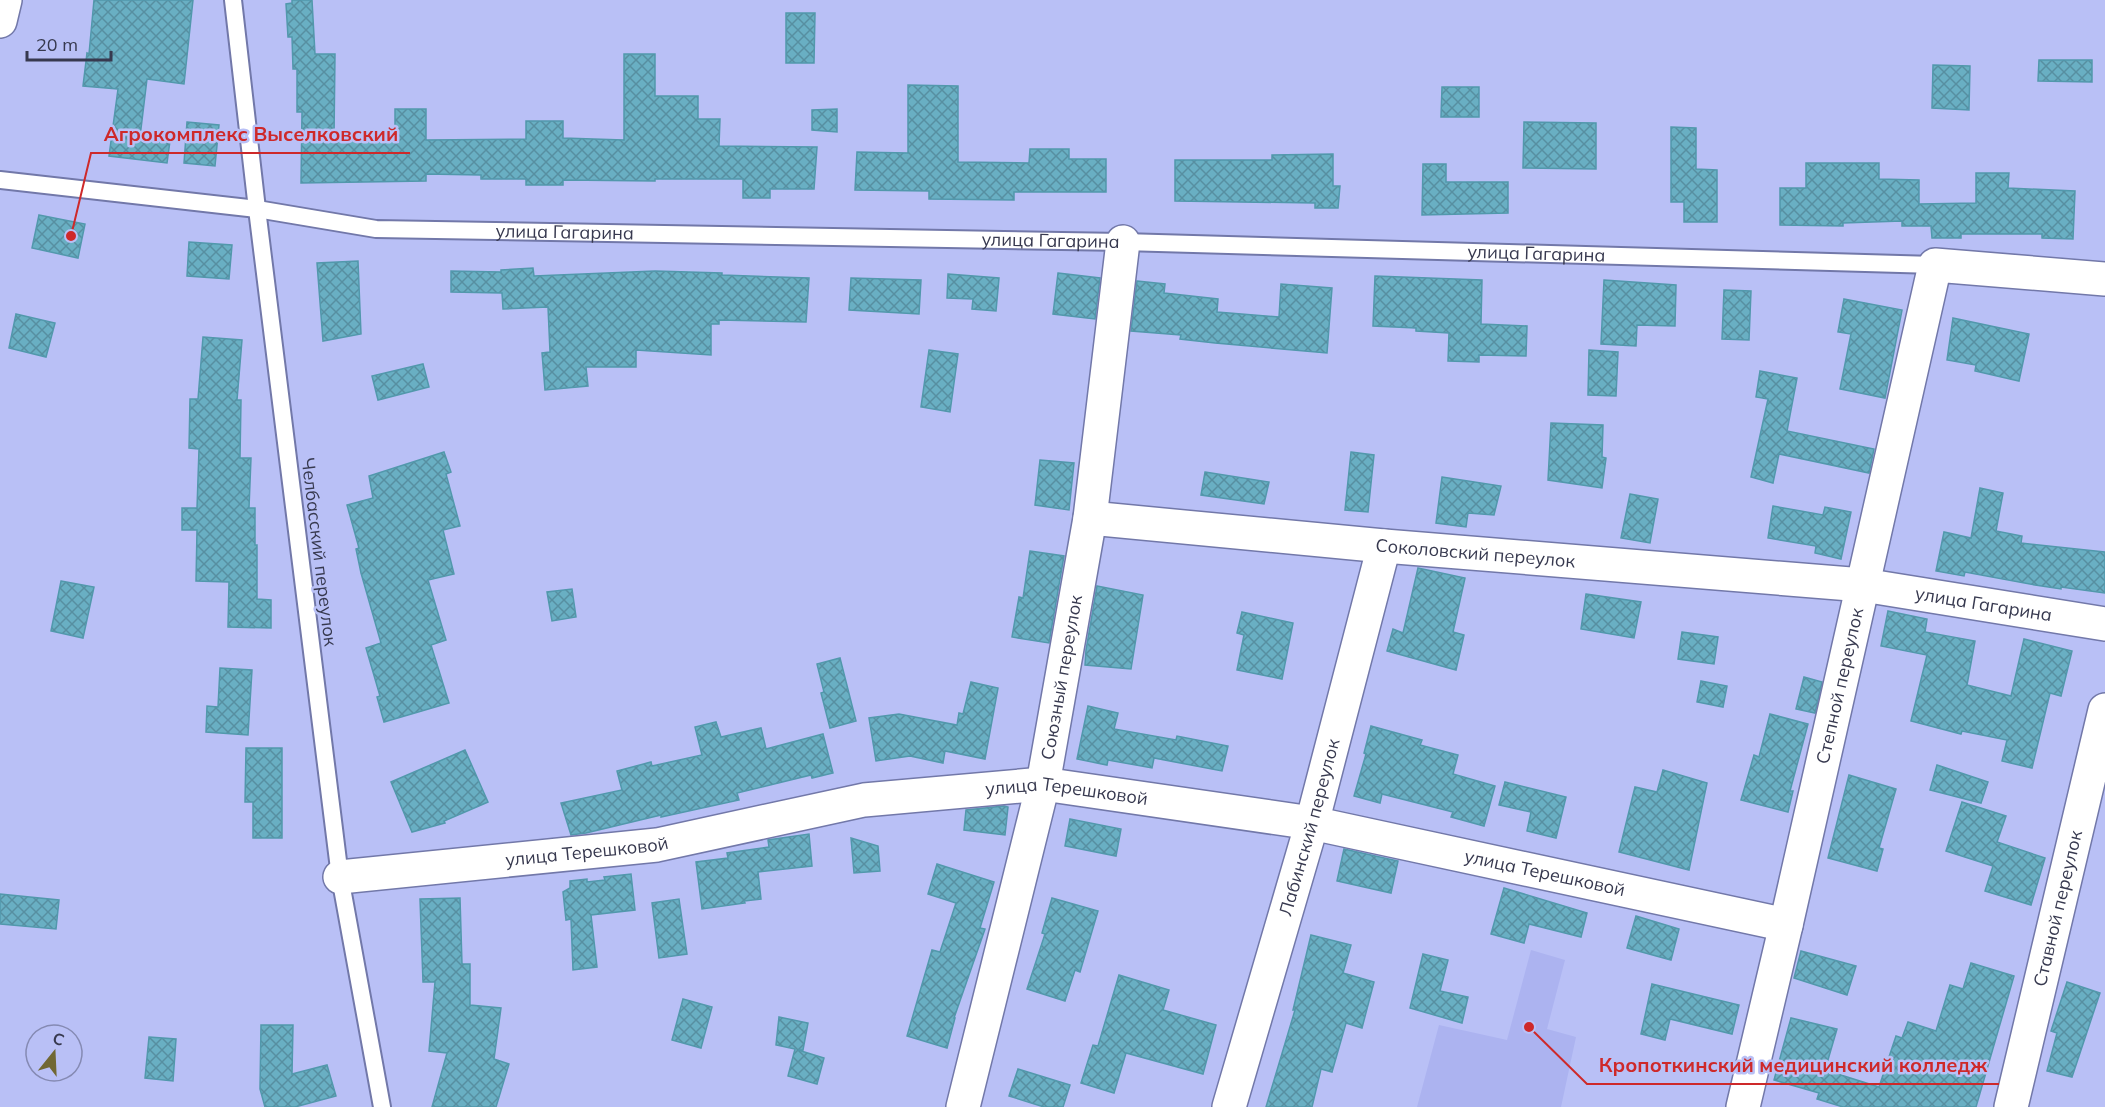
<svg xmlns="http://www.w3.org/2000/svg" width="2105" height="1107" font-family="Mulish,sans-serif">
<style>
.built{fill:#acb3f0}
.building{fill:url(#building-cross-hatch);stroke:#5298ac;stroke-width:1.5}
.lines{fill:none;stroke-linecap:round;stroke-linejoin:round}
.service-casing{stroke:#7278a9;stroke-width:20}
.minor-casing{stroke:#7278a9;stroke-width:36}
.secondary-casing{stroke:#7278a9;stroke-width:36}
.service{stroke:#fff;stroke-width:16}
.minor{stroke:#fff;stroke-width:33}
.secondary{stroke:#fff;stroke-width:33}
.labels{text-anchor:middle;stroke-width:5;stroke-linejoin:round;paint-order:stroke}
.street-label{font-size:18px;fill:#37394f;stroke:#b9c0f6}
.leader{fill:none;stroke:#ce292a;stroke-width:2}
.callout-dot{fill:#ce292a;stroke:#b9c0f6;stroke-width:2}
.callout-label{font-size:20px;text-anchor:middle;font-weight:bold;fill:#ce292a;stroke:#b9c0f6;stroke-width:5;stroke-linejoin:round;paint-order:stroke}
</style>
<defs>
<pattern id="building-cross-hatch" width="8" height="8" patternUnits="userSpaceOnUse" patternTransform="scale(1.5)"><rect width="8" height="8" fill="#69afc3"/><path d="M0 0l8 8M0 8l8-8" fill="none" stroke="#578fa1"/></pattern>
</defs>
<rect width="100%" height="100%" fill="#b9c0f6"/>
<path class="built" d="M1531,950L1565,960L1547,1029L1576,1037L1561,1107H1417L1439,1025L1507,1040Z"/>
<g class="building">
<path d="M94,0H193L184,84L147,79L140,137L170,141L167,163L109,156L118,89L83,86L87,53L89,54Z"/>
<path d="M292,0H312L315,54H335L334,138H395V109H426V140L526,139V121H563V138L624,140V54H655V96H698V119H720L719,146L817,147L814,189H770V198H743V179H655V181L563,180V185H526V179H481V175L426,174V181L301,183L302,112H297V69H293L292,37H288L286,4L292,3Z"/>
<path d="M786,13H815L814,63H786Z"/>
<path d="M2039,60H2092V82L2038,81Z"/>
<path d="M1933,65L1970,66L1969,110L1932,108Z"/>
<path d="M908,85L958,86V162L1029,163L1030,149H1069V159H1106V192H1014V200L929,199V191L855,190L857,152L908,153Z"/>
<path d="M1442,87H1479V117H1441Z"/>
<path d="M837,109V132L812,130V110Z"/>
<path d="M187,122L219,125L215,166L184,163Z"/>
<path d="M1524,122L1596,123V169L1523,168Z"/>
<path d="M1671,127L1696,128V169L1717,170V222H1684V202H1671Z"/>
<path d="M1333,154V186H1340L1338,208H1315V203L1175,201V160H1272V155Z"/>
<path d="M1806,163H1879V179L1919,180V204L1976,203V173H2009L2008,188L2075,191L2073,239L2042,238V234H1961V238H1932L1931,226H1902V221L1843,223V226L1780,225V188H1806Z"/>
<path d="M1423,164H1446V182H1508V213L1422,215Z"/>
<path d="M39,215L85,224L78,258L32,248Z"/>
<path d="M189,242L232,245L229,279L187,276Z"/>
<path d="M358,261L361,334L323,341L317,263Z"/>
<path d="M533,268L534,276L655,271L722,273V275L809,278L806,322L719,320V324H711V355L636,350V367H586L588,386L545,390L542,353L550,352L548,307L503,309L502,293L451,292V271L501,272V270Z"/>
<path d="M1058,273L1100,278L1095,319L1053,314Z"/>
<path d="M948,274L999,278L996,311L972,309L973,299L947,298Z"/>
<path d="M1375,276L1482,280L1481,324L1527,326L1526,356L1479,355V362L1448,361L1449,333L1416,331V328L1373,326Z"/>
<path d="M851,278L921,280L919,314L849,310Z"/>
<path d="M1604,280L1676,285L1675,326L1637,325L1636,346L1601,344Z"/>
<path d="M1137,281L1165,284L1164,293L1218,299L1217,312L1279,317L1281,284L1332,288L1327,353L1215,343L1180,339L1181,335L1131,331Z"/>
<path d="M1724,290L1751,291L1749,340L1722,339Z"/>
<path d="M1844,299L1902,310L1885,398L1840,389L1851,334L1838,332Z"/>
<path d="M16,314L55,323L46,357L9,348Z"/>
<path d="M1953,318L2029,334L2019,381L1975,371L1976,365L1947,360Z"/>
<path d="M203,337L242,340L237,400H241L240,458H251L249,508H255V545H257V599L271,600V628L228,627L229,582L196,581L197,530H182V508H197L199,449L189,448L190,399H198Z"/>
<path d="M929,350L958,354L950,412L921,407Z"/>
<path d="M1589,350L1618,352L1616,396L1588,395Z"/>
<path d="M423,364L429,387L378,400L372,376Z"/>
<path d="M1760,371L1797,378L1787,431L1874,449L1869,473L1779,454L1773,483L1751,477L1768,399L1756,397Z"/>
<path d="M1551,423L1603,425L1602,457L1606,458L1602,488L1548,480Z"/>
<path d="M444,452L451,472L446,474L460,526L443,530L454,574L428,580L446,640L431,645L449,703L384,722L377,697L380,696L366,648L381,643L361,573L356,549L359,548L347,505L373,498L369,476Z"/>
<path d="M1351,452L1374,455L1368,512L1345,510Z"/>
<path d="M1040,460L1074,463L1069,510L1035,505Z"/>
<path d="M1205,472L1269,482L1264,504L1201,495Z"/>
<path d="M1442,477L1501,486L1494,515L1468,513L1466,527L1436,523Z"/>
<path d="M1980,488L2003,493L1996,531L2022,536L2021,543L2105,552V593L2061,587V589L2035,585L1965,572L1964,576L1936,571L1944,532L1971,538Z"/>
<path d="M1630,494L1658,499L1650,543L1621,538Z"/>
<path d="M1773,506L1823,515L1825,507L1851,512L1841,559L1815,553L1816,546L1768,538Z"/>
<path d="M1030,551L1064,556L1049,643L1012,637L1019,597L1023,598Z"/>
<path d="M1418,568L1465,578L1453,632L1464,635L1456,670L1387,651L1393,629L1403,633Z"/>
<path d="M61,581L94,587L83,638L51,631Z"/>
<path d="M1097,586L1143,595L1131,669L1085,665L1086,650Z"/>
<path d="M572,589L576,617L552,621L547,592Z"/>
<path d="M1586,594L1641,602L1634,638L1581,629Z"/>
<path d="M1888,611L1927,619L1925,632L1975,641L1967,685L2011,696L2024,639L2072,651L2061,696L2050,693L2032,768L2002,761L2007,740L1962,731L1961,734L1911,721L1927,655L1881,646Z"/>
<path d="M1242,612L1293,623L1282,679L1237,670L1244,635L1237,633Z"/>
<path d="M1682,632L1718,637L1714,664L1678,659Z"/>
<path d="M840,658L856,721L830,728L821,693L824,692L817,664Z"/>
<path d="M220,668L252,670L248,735L206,732L207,706L218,707Z"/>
<path d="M1804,677L1822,682L1815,713L1796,709Z"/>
<path d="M1701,681L1727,686L1723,707L1697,702Z"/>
<path d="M971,682L998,688L985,759L945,751L943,763L910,756L876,761L869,718L899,714L957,725L959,713L963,714Z"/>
<path d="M1088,706L1118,713L1114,729L1176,740L1177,736L1228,746L1222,771L1154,758L1152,768L1108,760L1107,765L1077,759Z"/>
<path d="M1770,714L1808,724L1790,791H1793L1788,812L1741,800L1754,755L1759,757Z"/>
<path d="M716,722L721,737L761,728L766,749L823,734L833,773L812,778L811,775L737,793L739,800L661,817V815L586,833L571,835L561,803L622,790L617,771L651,762L652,766L702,755L695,727Z"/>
<path d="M1371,726L1422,740L1420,745L1458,755L1453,774L1495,786L1484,826L1451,817L1453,812L1382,794L1380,803L1354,796L1366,754L1364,753Z"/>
<path d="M246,748H282V838H253V802H245Z"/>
<path d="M465,750L488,802L444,821L445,823L412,832L391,782Z"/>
<path d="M1937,765L1988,782L1981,803L1930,790Z"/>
<path d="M1663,770L1707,783L1689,870L1619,852L1635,787L1657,792Z"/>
<path d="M1849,775L1896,789L1879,848L1883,849L1877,871L1828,858Z"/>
<path d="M1505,782L1566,797L1556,838L1527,831L1531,812L1499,805Z"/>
<path d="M1962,802L2006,816L1997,842L2045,858L2031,905L1985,891L1993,866L1946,851Z"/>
<path d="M1004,806L1008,807L1005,835L964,830L966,810Z"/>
<path d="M1070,819L1121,829L1116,856L1065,846Z"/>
<path d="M809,834L812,866L758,872L761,899L744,901L745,903L702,909L696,862L728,858L727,853L769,847L768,840Z"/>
<path d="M851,838L878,846L880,871L854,873Z"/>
<path d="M1344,849L1398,861L1391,893L1337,881Z"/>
<path d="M937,864L994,882L980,928L985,929L954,1018H955L947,1048L907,1036L932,950L940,952L956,903L928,894Z"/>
<path d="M631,874L635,910L591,915L597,967L573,970L571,919L566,920L563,892L570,888V881L587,879V882L605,880L604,877Z"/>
<path d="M1504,888L1587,913L1581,937L1529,924L1524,943L1491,934Z"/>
<path d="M0,894L59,900L56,929L0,924Z"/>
<path d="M460,898L462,964H470V1005L501,1008L494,1059L509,1064L496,1107H432L447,1053L429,1051L435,982H423L420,899Z"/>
<path d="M1052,898L1098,911L1080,972L1075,970L1065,1001L1027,989L1045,934L1042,933Z"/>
<path d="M679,899L687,954L659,958L652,903Z"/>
<path d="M1636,916L1679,929L1671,960L1627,948Z"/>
<path d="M1311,935L1351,945L1343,973L1374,982L1362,1028L1346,1023L1332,1072L1321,1069L1312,1107H1266L1295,1010H1293Z"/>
<path d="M1801,951L1856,966L1847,995L1794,978Z"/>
<path d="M1423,954L1448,960L1440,991L1468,997L1462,1023L1410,1008Z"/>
<path d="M1971,963L2014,976L1976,1107H1843L1817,1099L1819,1093L1774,1080L1791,1018L1837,1029L1825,1070L1879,1087L1896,1036L1902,1038L1908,1022L1936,1031L1950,985L1963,989Z"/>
<path d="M1119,975L1169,990L1163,1010L1216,1025L1203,1074L1126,1053L1114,1093L1081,1083L1093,1045L1098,1046Z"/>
<path d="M2067,982L2100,993L2072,1077L2047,1071L2057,1033L2051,1031Z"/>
<path d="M1652,984L1739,1005L1732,1034L1670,1019L1665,1040L1641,1034Z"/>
<path d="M683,999L712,1007L701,1048L672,1040Z"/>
<path d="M779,1017L808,1023L803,1050H798L824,1058L817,1084L788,1076L795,1049L776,1045Z"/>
<path d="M261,1025H293L292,1074L327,1065L336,1096L295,1107H265L260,1089Z"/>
<path d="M149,1037L176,1039L173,1081L145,1078Z"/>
<path d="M1018,1069L1070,1085L1063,1107H1044L1009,1096Z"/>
</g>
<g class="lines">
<defs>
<g id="service">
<path d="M233,0L257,209L340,877L382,1107"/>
<path id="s1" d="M0,180L257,209L376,229L1123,242L1935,265"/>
</g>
<g id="minor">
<path id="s2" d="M1090,518L1384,546L1863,585L2105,624"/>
<path id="s3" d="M340,877L657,845L864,800L1043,784L1312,823L1786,925"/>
<path id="s4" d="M963,1107L1043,784L1090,518L1123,242"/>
<path id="s5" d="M1229,1107L1312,823L1384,546"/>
<path id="s6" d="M1743,1107L1786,925L1935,265L2105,279"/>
<path id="s7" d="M2011,1107L2105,710"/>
</g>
<path id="secondary" d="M0,21L5,0"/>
</defs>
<use href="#service" class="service-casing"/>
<use href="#minor" class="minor-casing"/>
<use href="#secondary" class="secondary-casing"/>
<use href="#service" class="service"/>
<use href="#minor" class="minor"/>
<use href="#secondary" class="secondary"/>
</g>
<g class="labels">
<g class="street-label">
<text dy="6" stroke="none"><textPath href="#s1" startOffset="568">улица Гагарина</textPath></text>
<text dy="6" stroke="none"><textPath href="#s1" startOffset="1054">улица Гагарина</textPath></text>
<text dy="6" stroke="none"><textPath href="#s1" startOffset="1540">улица Гагарина</textPath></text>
<text transform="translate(319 552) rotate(83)" y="6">Челбасский переулок</text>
<text dy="6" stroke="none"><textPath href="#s2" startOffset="387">Соколовский переулок</textPath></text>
<text dy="6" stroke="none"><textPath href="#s2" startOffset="898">улица Гагарина</textPath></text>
<text dy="6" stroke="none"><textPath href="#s4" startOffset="441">Союзный переулок</textPath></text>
<text dy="6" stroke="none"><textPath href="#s6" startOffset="432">Степной переулок</textPath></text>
<text dy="6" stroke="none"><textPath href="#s3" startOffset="734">улица Терешковой</textPath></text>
<text dy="6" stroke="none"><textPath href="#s5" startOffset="291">Лабинский переулок</textPath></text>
<text dy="6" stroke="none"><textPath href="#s3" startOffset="248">улица Терешковой</textPath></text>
<text dy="6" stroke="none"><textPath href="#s3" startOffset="1220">улица Терешковой</textPath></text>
<text dy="6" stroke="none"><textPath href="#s7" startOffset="204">Ставной переулок</textPath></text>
</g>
</g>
<path class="leader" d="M71 236L91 153H410M1529 1027L1587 1084H1999"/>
<g class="callout-dot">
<circle cx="71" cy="236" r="6"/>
<circle cx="1529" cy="1027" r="6"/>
</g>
<g class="callout-label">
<text x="251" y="141">Агрокомплекс Выселковский</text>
<text x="1793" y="1072">Кропоткинский медицинский колледж</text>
</g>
<g transform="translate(54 1053) rotate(18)"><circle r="28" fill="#b9c0f6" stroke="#858ab3" stroke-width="1.5"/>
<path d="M0-4.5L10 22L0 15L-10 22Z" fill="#716834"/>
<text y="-9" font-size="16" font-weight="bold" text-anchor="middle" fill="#37394f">С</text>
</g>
<path d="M27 51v9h84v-9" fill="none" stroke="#37394f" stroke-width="3"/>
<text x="36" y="51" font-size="18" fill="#37394f" stroke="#b9c0f6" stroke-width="4.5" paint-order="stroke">20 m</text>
</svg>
